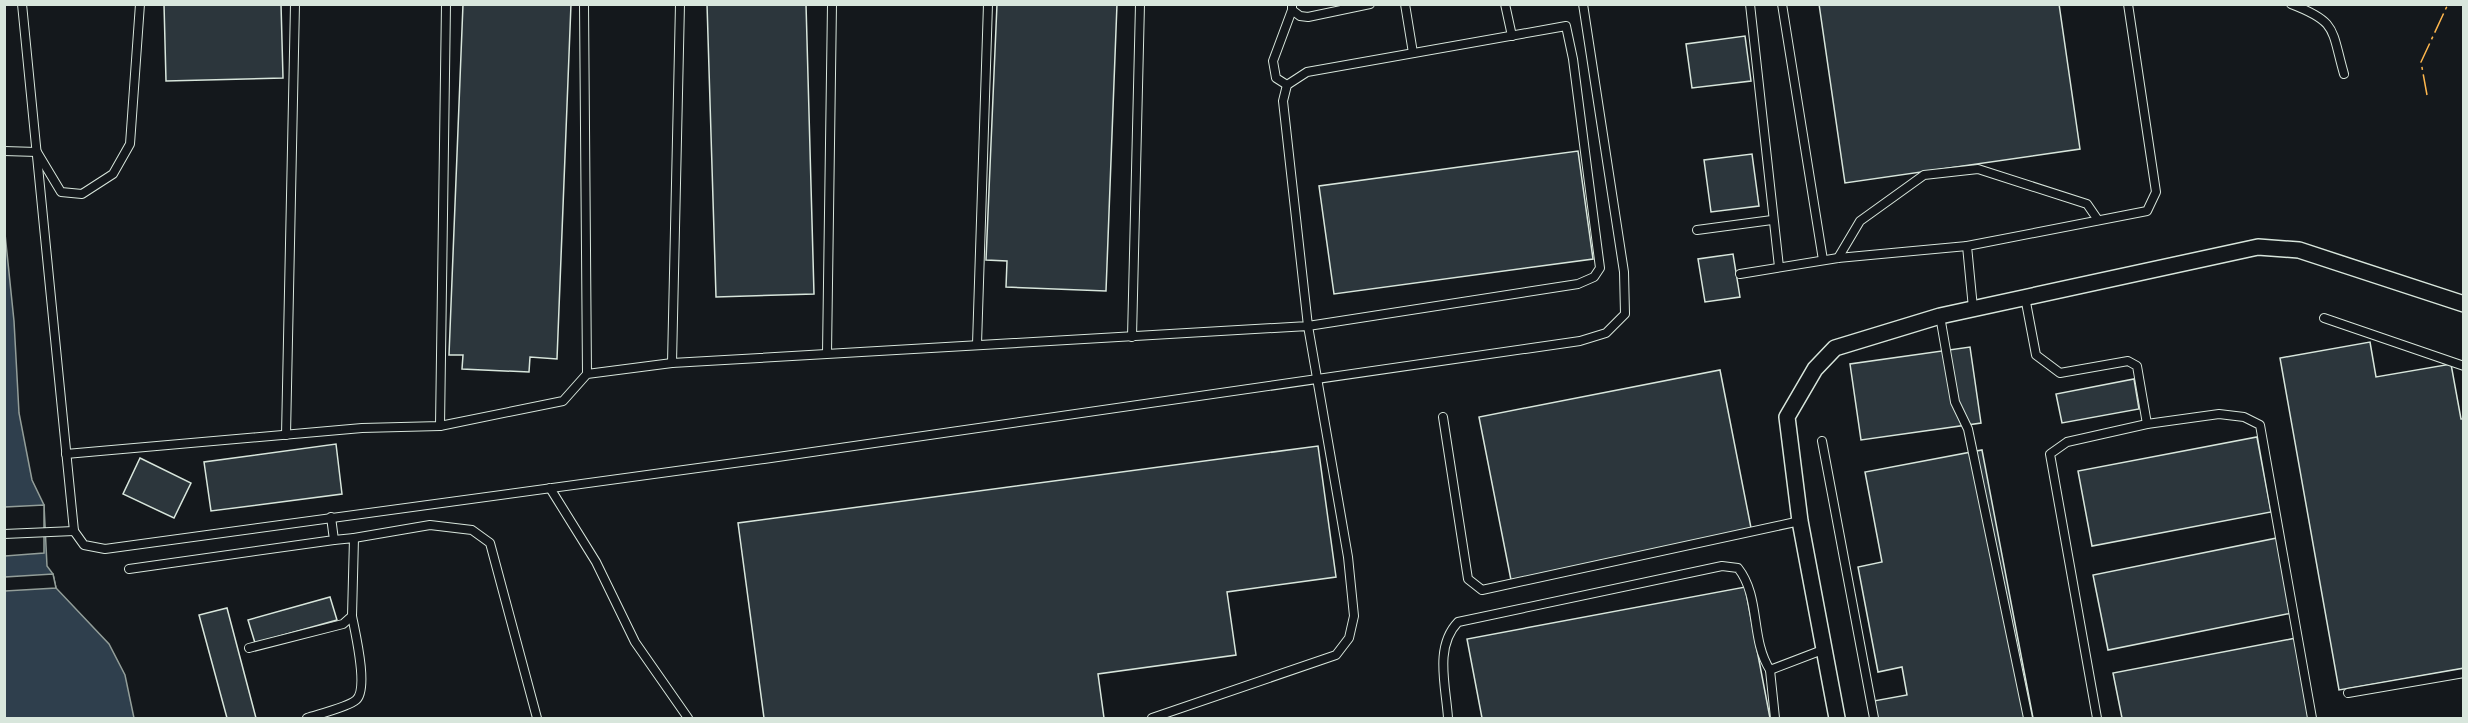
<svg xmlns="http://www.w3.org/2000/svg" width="2468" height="723" font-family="Raleway,sans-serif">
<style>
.water{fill:#2f3f4d;stroke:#939e99;stroke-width:1.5}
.pier{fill:#14181c;stroke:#939e99;stroke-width:1.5}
.building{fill:#2c363c;stroke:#d8e6dc;stroke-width:1.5}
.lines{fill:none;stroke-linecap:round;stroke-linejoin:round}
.service-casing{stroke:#d8e6dc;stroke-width:10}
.minor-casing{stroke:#d8e6dc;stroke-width:18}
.service{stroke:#14181c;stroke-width:8}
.minor{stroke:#14181c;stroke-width:15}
.power{stroke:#ffb74d;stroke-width:1.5;stroke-dasharray:21 4.5 3 4.5;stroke-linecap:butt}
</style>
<rect width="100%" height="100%" fill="#14181c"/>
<path class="water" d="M4,224L14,321L19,413L32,480L44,505L47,566L53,574L56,588L109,644L125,675L134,718H5Z"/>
<g class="pier">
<path d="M44,505V553L5,556V507Z"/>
<path d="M53,574L56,588L5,591V577Z"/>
</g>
<g class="building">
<path d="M164,4H281L283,78L166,81Z"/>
<path d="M463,4H571L557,359L530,357L529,372L462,369L463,355H449Z"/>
<path d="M707,4H806L814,294L716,297Z"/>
<path d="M997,4H1117L1106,291L1006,287L1007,261L986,260Z"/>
<path d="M1819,4H2059L2080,149L1845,183Z"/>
<path d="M1745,36L1751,81L1692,88L1686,44Z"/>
<path d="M1578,151L1593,259L1334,294L1319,186Z"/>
<path d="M1752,154L1759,206L1711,212L1704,160Z"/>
<path d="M1733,254L1740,297L1705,302L1698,259Z"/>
<path d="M2370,342L2376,377L2451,364L2461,419H2464V668L2339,690L2280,358Z"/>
<path d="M1970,347L1981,423L1861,440L1850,364Z"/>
<path d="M1720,370L1752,533L1511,580L1479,417Z"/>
<path d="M2134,379L2139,409L2062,423L2056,394Z"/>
<path d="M2257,437L2271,512L2092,546L2078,471Z"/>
<path d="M336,444L342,494L211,511L204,462Z"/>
<path d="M1318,446L1336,577L1227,592L1236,655L1098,674L1104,718H764L738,523Z"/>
<path d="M1982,450L2033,718H1871L1868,702L1907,695L1902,667L1878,672L1858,567L1882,562L1865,472Z"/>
<path d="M140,458L191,483L174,518L123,494Z"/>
<path d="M2277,538L2292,613L2108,650L2093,575Z"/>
<path d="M1745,587L1770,718H1482L1467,639Z"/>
<path d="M330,597L337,620L255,643L248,620Z"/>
<path d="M227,608L256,718H227L199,615Z"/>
<path d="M2296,638L2311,718H2122L2113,673Z"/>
</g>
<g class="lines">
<defs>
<g id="service">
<path d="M22,4L74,531L84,545L105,549L764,459L1580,341L1606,333L1625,314L1624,272L1583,4"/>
<path d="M584,4L587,374"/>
<path d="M1292,4V10L1300,16L1308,17L1370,4"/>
<path d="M1405,4L1413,53"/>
<path d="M1505,4L1512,36"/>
<path d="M1750,4L1779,267"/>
<path d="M1782,4L1823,260"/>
<path d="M2291,4C2338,22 2331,29 2344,74"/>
<path d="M1287,85L1276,78L1273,61L1292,10"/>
<path d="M4,151L37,152L61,192L82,194L113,174L130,144L140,4"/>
<path d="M1697,230L1772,220"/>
<path d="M1838,258L1860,221L1924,175L1978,169L2087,204L2098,220"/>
<path d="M1740,274L1838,258L1967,246"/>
<path d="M2025,297L2036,355L2060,373L2128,361L2137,366L2147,424"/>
<path d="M1973,308L1967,246L2147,211L2156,192L2128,4"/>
<path d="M1940,316L1955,402L1968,429L2028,718"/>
<path d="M2324,318L2464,366"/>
<path d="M1132,337L1140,4"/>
<path d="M977,344L988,4"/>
<path d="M827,353L832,4"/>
<path d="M672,363L680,4"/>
<path d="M1443,417L1468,579L1482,590L1800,521"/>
<path d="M440,426L446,4"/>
<path d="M286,435L295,4"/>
<path d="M1822,441L1874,718"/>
<path d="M66,454L362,428L440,426L563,401L587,374L672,363L1308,326L1578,284L1594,277L1600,268L1573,59L1566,26L1307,72L1287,85L1283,101L1308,326L1348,557L1354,616L1349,638L1336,655L1152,718"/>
<path d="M550,488L596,562L635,642L688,718"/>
<path d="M4,534L74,531"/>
<path d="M354,538L430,525L472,530L490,543L537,718"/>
<path d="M129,569L334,540L331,517"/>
<path d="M249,648L343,624L352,616L354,538L334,540"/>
<path d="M1770,670L1775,718"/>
<path d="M2348,693L2464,673"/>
<path d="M307,718C319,714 348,707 356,700C369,689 355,632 352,616"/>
<path d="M1448,718C1446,686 1434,647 1458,622L1722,566L1738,568C1761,597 1750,639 1770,670L1825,649"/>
<path d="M2097,718L2050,454L2067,442L2147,424L2219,414L2244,417L2260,425L2312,718"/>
</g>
<path id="minor" d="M1837,718L1800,521L1787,417L1815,369L1835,348L1940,316L2258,247L2299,250L2464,304"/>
</defs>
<use href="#service" class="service-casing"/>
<use href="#minor" class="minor-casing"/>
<use href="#service" class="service"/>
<use href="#minor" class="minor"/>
<path class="power" d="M2427,95L2421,62L2448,4"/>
</g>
<rect width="2468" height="723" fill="none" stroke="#d8e6dc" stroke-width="12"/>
</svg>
